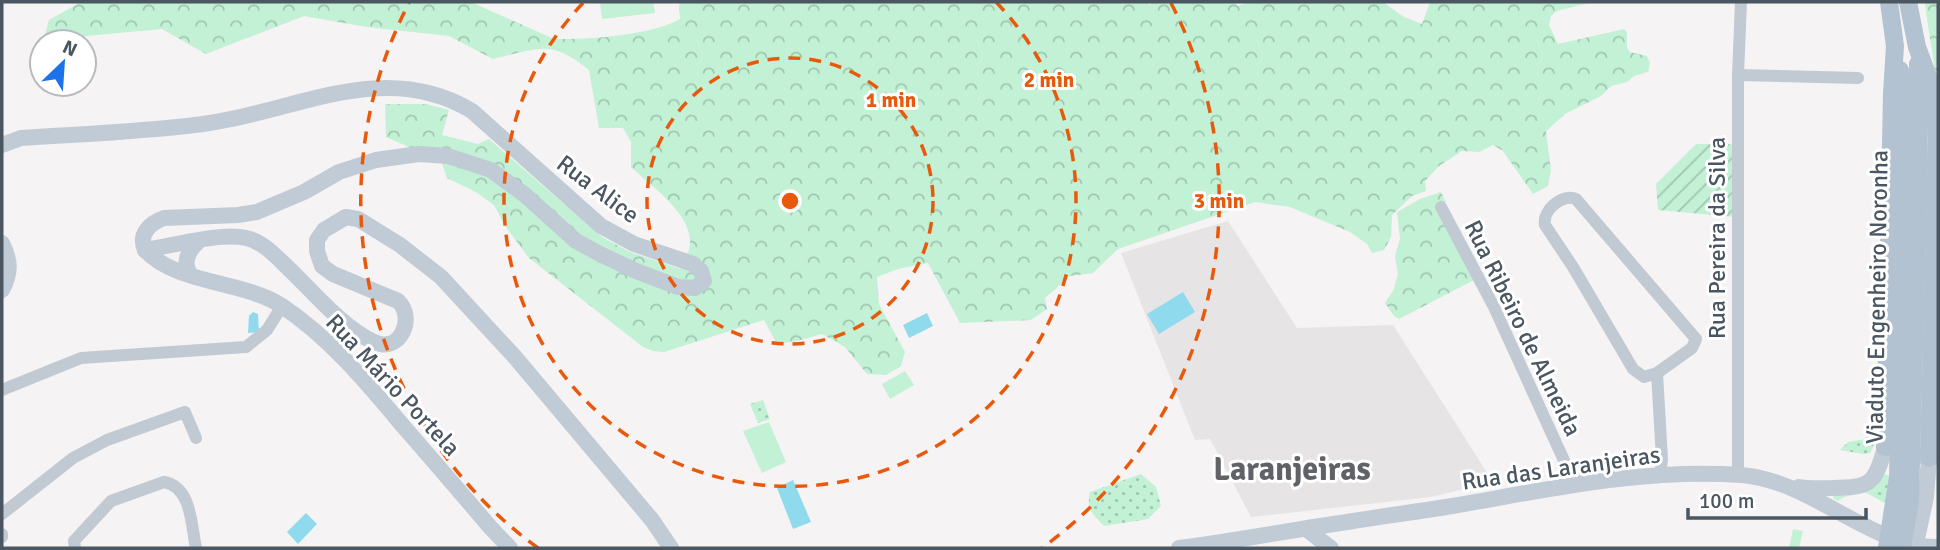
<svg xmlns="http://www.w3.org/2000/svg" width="1940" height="550" font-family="Signika,sans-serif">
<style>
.education{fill:#e6e4e5}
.grass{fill:url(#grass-dots)}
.forest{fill:url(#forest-crowns)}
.garden{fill:url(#garden-furrows)}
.pitch{fill:#c3f1d5}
.water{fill:#90daee}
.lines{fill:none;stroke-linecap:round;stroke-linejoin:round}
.street{stroke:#c1cad2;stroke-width:12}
.secondary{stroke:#c1cbd6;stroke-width:16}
.primary{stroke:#b3c2d1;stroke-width:18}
.primary-bridge{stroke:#b3c2d1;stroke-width:18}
.ring{fill:none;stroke:#e8590c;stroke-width:3.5;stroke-dasharray:12 9}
.labels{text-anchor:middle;stroke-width:6;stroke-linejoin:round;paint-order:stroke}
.street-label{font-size:24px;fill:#4a5661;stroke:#fff}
.district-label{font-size:32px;font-weight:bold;fill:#5f6368;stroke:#fff}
.centre{fill:#e8590c;stroke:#fff;stroke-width:3.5}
.ring-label{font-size:21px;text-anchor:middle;font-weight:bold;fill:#e8590c;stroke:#fff;stroke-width:6;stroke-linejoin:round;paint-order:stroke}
</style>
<defs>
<pattern id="grass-dots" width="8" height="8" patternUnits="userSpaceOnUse" patternTransform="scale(1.75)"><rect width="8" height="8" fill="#c3f1d5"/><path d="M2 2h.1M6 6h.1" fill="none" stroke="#a0c6b0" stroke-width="1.8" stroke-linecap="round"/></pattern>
<pattern id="forest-crowns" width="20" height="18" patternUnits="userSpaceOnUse" patternTransform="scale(1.75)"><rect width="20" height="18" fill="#c3f1d5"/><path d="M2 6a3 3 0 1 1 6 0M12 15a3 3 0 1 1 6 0" fill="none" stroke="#a0c6b0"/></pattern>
<pattern id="garden-furrows" width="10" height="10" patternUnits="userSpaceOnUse" patternTransform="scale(1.75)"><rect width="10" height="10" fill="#c3f1d5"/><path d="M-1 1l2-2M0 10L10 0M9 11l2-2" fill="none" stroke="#a0c6b0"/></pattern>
</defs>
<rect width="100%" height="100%" fill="#f5f3f3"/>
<path class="education" d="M1228,221L1297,328L1393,325L1493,482L1431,497L1251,517L1210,439L1195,440L1121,253Z"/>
<g class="grass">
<path d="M763,400L770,419L758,423L750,404Z"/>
<path d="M1875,420V443L1870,453L1864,454L1840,450L1848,442L1865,439L1872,431Z"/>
<path d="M1141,474L1156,487L1161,506L1148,519L1104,526C1093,515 1086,508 1090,492Z"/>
<path d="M1885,474L1892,477L1906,515L1865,492C1856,496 1845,494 1838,501L1833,498L1834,494H1856L1867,491Z"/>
</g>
<g class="forest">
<path d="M81,2H471L554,39C587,40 653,35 680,19L679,2H1146L1150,5L1152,2H1234L1238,6L1248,2H1383L1404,17L1422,24L1430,2H1592L1557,11L1551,16L1549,25L1558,44L1624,29L1627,32V47L1630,52L1647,56L1650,63L1648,72L1634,76L1627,82L1611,86L1601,96L1565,114L1546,131L1551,170L1548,186L1533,194L1503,151L1493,145L1479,152L1462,151L1439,166L1425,181L1426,191L1412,196L1392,215L1391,237L1384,250L1372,253L1367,244L1350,232L1290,207L1255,202L1118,249L1093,273L1070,276L1045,298L1047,309L1031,320L960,323L928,263L898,269L877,277L879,304L905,352L901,366L886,375L867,374L845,347L822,334L797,341L777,344L764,320L664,352L653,351L643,347L529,258L505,226L494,205L476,192L447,178L441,161L386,137L385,104H426L449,110L442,135L478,144L489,139L602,237L630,252L681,269C684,261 690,251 690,243C691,213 652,187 631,167V142L623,128H599L589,70C550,38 537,49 493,59L449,36L367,27L304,16L206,54L162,29L75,37C65,42 54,45 44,38L49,20Z"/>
<path d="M1925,2H1938V90L1926,12Z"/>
<path d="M1441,192L1446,202L1439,206L1476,279L1399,319L1394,316L1385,303L1393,291L1398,275L1395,256L1400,239L1397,212L1420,199Z"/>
</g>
<path class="garden" d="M1696,144H1735L1736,217L1658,210L1656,184Z"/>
<g class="pitch">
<path d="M600,2H653L655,13L602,19Z"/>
<path d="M905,371L914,385L890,399L882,384Z"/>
<path d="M769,422L786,462L762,473L743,431Z"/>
<path d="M1793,529L1803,531L1799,548H1789Z"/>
</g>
<g class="water">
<path d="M1183,292L1195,312L1159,334L1147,314Z"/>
<path d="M253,312L258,314L259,332L248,333L249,316Z"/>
<path d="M927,313L933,326L909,338L903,325Z"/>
<path d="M793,480L811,522L793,529L777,488Z"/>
<path d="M306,513L317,524L298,544L287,532Z"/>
</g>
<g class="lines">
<g class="street">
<path d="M1738,75L1858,78"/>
<path d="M1441,207L1494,307L1567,467L1581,485"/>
<path d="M1657,373L1692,348L1696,339L1576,199C1563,193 1542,210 1545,225L1573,267L1633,369L1644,377L1657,373L1662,459L1660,476"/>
<path d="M2,390L81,358L246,347L267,330L282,306"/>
<path d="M1738,475V75L1741,2"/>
<path d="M2,514L73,458L107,440L185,412L196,438"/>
<path d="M2,534V537"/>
<path d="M75,548L74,541L111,501L164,482C192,487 191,525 196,548"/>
</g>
<g class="secondary">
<path d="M2,145L21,138C82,134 142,132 203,124C293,113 383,57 472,111L601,226L634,244L693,264L701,271L704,281L695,288L678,287L636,271L600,254L576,241L525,195L491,170L448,156L419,154L376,160L339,172L304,192L257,212L238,215L164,218C150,223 138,234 145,250"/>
<path d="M2,243C11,261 11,273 2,290"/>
<path d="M145,250C171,246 221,232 246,238C261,241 274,254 285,265C311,289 341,327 374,342C400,354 416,318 398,301L333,274L322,266L317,251V240L324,230L346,217L358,219L400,245L441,277L514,356L652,520L671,548"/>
<path d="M145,250C178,285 242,280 282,306C329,337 367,383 403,426C432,459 461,493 490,527L510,548"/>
<path d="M190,274C182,262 189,249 199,241"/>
<path d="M1799,487C1810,489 1820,488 1832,488C1869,487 1875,486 1885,447L1929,458L1926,497L1915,548"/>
<path d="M1306,529L1331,548"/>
<path d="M1179,548C1235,541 1291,530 1347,522C1382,516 1417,512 1452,506C1546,490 1644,468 1741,475C1811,480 1873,549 1938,547"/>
</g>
<g class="primary">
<path d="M1908,2L1917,47L1929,79L1935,109L1937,143L1929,458"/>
<path d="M1918,64L1919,165"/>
<path d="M1900,70L1905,99V164"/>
<path d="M1885,447L1892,93L1895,46L1889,2"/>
</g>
<g class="primary-bridge">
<path d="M1887,548L1898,477L1905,164"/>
<path d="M1902,548L1910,501L1919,165"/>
</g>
</g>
<g class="ring">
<circle cx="790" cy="201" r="143"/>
<path d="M996 2A286 286 0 1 1 584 2"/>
<path d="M538 548A429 429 0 0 1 409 3M1171 3A429 429 0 0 1 1042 548"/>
</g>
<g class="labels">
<g class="street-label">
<text transform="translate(598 189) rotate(37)" y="8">Rua Alice</text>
<text transform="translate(1717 238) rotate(-90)" y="8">Rua Pereira da Silva</text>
<text transform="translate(1877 297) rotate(-89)" y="8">Viaduto Engenheiro Noronha</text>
<text transform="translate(1523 328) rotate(64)" y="8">Rua Ribeiro de Almeida</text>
<text transform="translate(393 385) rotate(47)" y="8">Rua Mário Portela</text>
<text transform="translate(1561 468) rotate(-8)" y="8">Rua das Laranjeiras</text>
</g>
<g class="district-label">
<text x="1292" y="480">Laranjeiras</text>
</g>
</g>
<circle cx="790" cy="201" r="10" class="centre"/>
<g class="ring-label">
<text x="1049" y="87">2 min</text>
<text x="891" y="107">1 min</text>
<text x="1219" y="208">3 min</text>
</g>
<rect width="1940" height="550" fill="none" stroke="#4a5661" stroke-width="7"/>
<g transform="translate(63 63) rotate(25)"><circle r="33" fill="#ffffff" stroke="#b7bbc0" stroke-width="2"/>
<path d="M0-5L12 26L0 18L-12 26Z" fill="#1a73e8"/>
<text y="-10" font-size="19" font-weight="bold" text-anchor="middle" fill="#4a5661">N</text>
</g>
<path d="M1688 508v10h178v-10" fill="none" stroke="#4a5661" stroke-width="3.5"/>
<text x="1699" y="508" font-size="21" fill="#4a5661" stroke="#ffffff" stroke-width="5" paint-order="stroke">100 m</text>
</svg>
